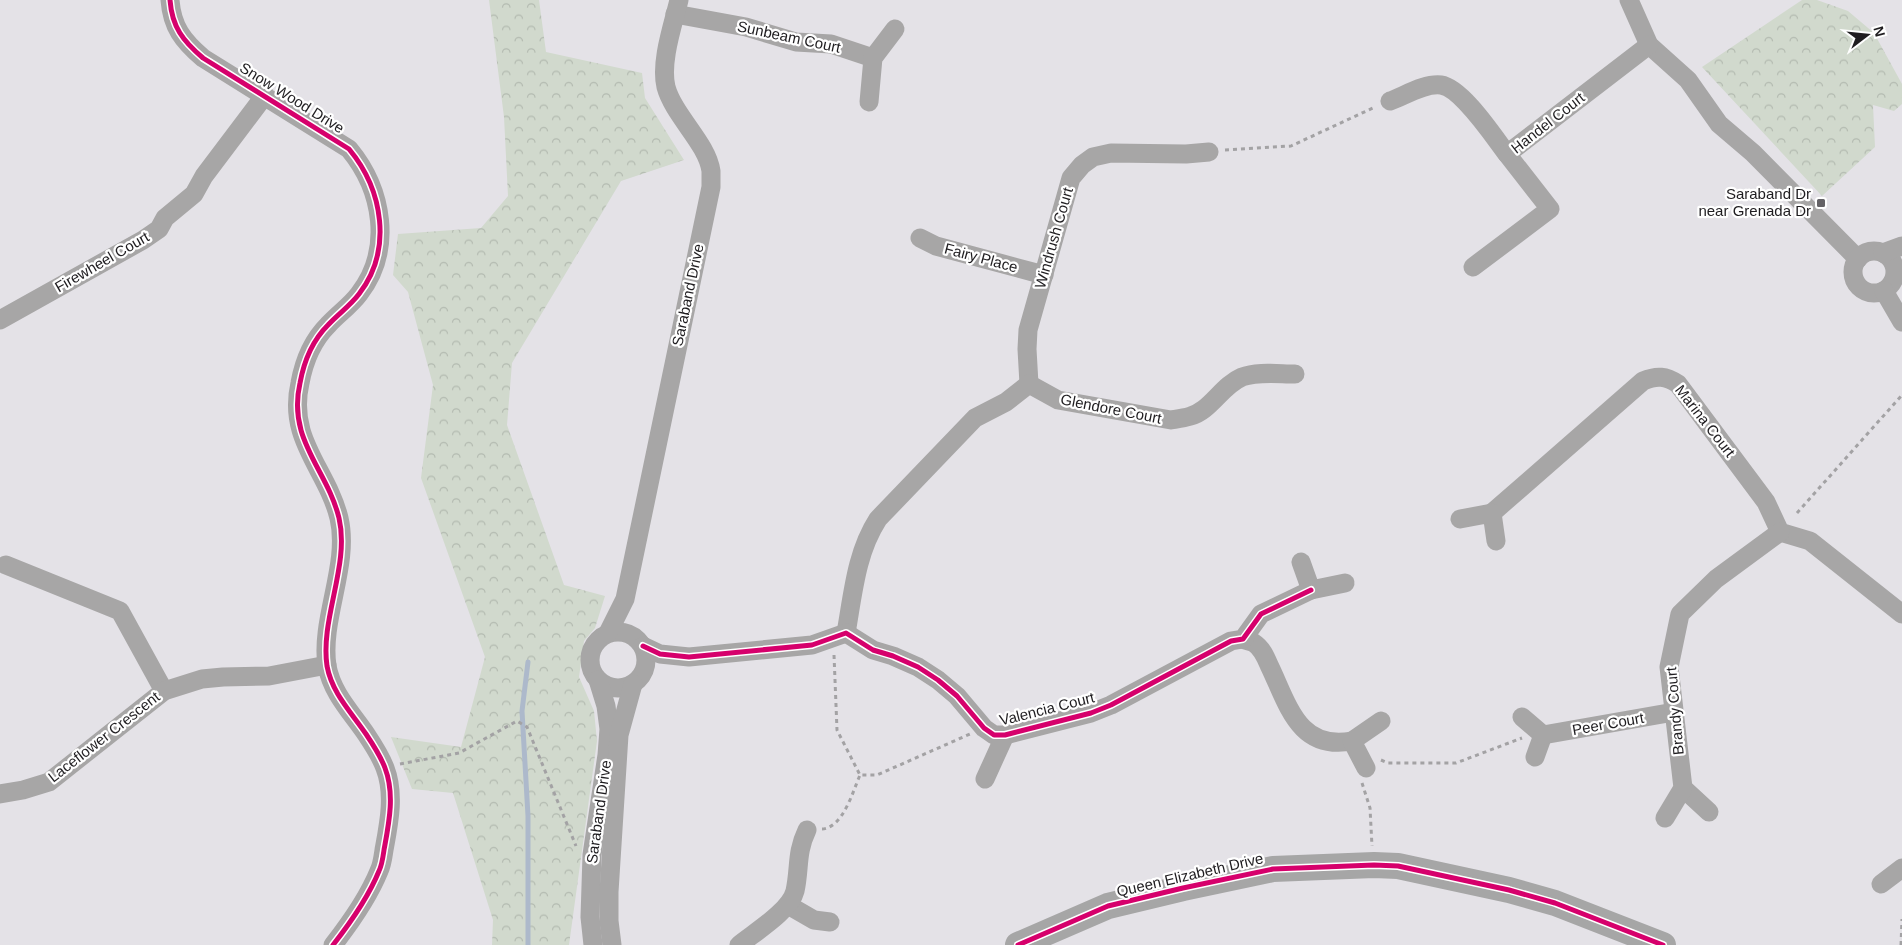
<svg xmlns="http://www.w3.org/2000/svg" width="1902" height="945" font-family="Arial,sans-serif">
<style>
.park{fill:url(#park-crowns)}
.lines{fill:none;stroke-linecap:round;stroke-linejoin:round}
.stream{stroke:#adb9cb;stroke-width:5}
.path{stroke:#a3a2a4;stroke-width:3;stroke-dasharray:4 4;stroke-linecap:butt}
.street{stroke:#a7a6a6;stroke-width:19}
.secondary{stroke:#a6a6a6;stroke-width:26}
.cycleway-casing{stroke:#fff;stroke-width:8}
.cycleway{stroke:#d6006c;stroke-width:5}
.poi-dot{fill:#646266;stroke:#fff;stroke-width:2}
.labels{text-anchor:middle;stroke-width:4.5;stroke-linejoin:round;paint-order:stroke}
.street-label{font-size:15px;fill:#1f1d20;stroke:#fff}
.poi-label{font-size:15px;fill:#1f1d20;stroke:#fff;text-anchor:end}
</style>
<defs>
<pattern id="park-crowns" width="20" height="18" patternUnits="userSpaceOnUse" patternTransform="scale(1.25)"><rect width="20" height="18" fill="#d1d9cd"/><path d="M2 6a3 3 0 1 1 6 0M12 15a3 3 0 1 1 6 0" fill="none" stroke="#b3bab0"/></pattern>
</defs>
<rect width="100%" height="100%" fill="#e4e2e7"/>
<g class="park">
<path d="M489,0H539L546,52L642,73L645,98L684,160L621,181L512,363L507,425L564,585L605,596L595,628L584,641L579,677L594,711L597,741L569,945H492L493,920L453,793L412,789L391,737L461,747L485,657L421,478L433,385L408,292L393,275L398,234L481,228L508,196L504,117Z"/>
<path d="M1802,0H1817L1848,11L1874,33L1902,84V104L1894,111L1873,105L1875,147L1822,196L1702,67Z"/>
</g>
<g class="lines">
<path class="stream" d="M528,662L522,711L528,816V945"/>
<g class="path">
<path d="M1225,150L1291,146L1375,107"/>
<path d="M1797,513L1902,395"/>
<path d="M834,655L837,730L860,775H877L970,734"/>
<path d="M1381,760L1388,763H1456L1522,738"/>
<path d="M400,764L459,753L517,721L527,727L576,846"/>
<path d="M1362,783L1370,808L1372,846"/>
<path d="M822,829C843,828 853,791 860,775"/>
<path d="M1901,945L1902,919"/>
</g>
<g class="street">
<path d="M170,0C172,27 183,41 203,58L349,149C383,190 393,250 359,294C350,306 338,314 328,325C312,341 304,361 300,383C287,440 327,469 339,518C350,565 320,619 327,666C332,693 351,712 366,734C372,743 381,757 385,768C395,794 389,823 384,850C383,857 382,865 379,871C368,898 351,922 333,945"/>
<path d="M1629,0L1649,45L1688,80L1719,124L1753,153L1858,259"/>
<path d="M675,14L746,27L796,42L831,44L873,58"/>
<path d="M1390,101C1404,96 1425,83 1441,85C1462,88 1494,137 1507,154"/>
<path d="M869,102L873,58L895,29"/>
<path d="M920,238L936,246L1044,275"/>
<circle cx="1874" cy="272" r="21"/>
<path d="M1883,253L1902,246"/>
<path d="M1473,267L1550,209L1507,154L1649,45"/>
<path d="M1884,291L1902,322"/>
<path d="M0,320L143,240L159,229L165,218L194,194L204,176L265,95"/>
<path d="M1029,384L1027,349L1028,330L1071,178L1082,165L1093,157L1111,153L1186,154L1209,152"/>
<path d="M1492,513L1643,381C1657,375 1666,376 1678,384L1766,502L1780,532L1810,541L1902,614"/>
<path d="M1460,519L1492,513L1496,541"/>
<path d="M1301,562L1311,590L1345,583"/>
<path d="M6,565L120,611L164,691"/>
<circle cx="618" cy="660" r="28"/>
<path d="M608,633L625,599L711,187C711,182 711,176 711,171C707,143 674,116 666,87C660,62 673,25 679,0"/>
<path d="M846,633C853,594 856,553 878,519L975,418L1006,402L1029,384L1058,400L1171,420C1183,418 1194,417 1204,409C1217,399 1226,384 1242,377C1257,371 1279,374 1295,374"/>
<path d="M1243,639C1246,641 1251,641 1254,643C1262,648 1266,658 1269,665C1288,704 1298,751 1352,741"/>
<path d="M643,646L660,654L689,657L812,645L846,633L873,650L893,656L918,667L938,680L957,696L984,728L994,735H1005L1091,713L1111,705L1231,641L1243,639L1261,614L1311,590"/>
<path d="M1522,717L1543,735L1535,757"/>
<path d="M1543,735L1674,712"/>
<path d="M1366,768L1352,741L1381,721"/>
<path d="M985,779L1005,735"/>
<path d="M1683,788L1709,812"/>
<path d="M0,794L23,790L49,782L164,691L202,679L223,677L269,676L327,665"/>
<path d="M1665,818L1683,788L1669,667L1680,614L1716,579L1780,532"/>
<path d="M1881,884L1902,868"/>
<path d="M788,905L814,920L830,922"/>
<path d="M593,945L590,917L592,855L607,755L609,729L606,706L598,680"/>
<path d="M612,945L609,921V892L619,735L633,684"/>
<path d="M739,945C755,932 790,911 795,891C800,868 796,853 807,830"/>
</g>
<path class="secondary" d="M1018,945L1108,906L1183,888L1273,869L1374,865L1398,866L1509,890L1555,903L1663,945"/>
<defs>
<g id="cycleway">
<path d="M170,0C172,27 183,41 203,58L349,149C383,190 393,250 359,294C350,306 338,314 328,325C312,341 304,361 300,383C287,440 327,469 339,518C350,565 320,619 327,666C332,693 351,712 366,734C372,743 381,757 385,768C395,794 389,823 384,850C383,857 382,865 379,871C368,898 351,922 333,945"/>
<path d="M643,646L660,654L689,657L812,645L846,633L873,650L893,656L918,667L938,680L957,696L984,728L994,735H1005L1091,713L1111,705L1231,641L1243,639L1261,614L1311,590"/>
<path d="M1018,945L1108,906L1183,888L1273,869L1374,865L1398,866L1509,890L1555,903L1663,945"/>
</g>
</defs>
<use href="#cycleway" class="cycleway-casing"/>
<use href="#cycleway" class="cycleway"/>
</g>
<rect class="poi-dot" x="1816" y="198" width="10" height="10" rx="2.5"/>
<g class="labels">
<g class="street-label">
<text transform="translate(789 37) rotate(12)" y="5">Sunbeam Court</text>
<text transform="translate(292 98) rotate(32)" y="5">Snow Wood Drive</text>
<text transform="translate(1548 123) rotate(-38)" y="5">Handel Court</text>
<text transform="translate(1054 238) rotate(-74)" y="5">Windrush Court</text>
<text transform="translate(981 258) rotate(15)" y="5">Fairy Place</text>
<text transform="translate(102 262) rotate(-30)" y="5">Firewheel Court</text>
<text transform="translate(688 295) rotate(-78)" y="5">Saraband Drive</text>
<text transform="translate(1111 409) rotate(11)" y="5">Glendore Court</text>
<text transform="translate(1705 421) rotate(52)" y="5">Marina Court</text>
<text transform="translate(1047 709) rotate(-14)" y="5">Valencia Court</text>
<text transform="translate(1675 711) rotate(-95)" y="5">Brandy Court</text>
<text transform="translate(1608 724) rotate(-10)" y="5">Peer Court</text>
<text transform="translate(104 737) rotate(-38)" y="5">Laceflower Crescent</text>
<text transform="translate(599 812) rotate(-82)" y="5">Saraband Drive</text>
<text transform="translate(1190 875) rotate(-13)" y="5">Queen Elizabeth Drive</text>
</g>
<g class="poi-label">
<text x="1811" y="199">Saraband Dr<tspan x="1811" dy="17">near Grenada Dr</tspan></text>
</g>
</g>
<g transform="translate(1867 35) rotate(74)" stroke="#ffffff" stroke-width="4" paint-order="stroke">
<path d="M0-4L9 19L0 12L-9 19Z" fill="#1f1d20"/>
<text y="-8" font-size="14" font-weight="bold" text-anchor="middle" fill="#1f1d20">N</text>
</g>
</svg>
